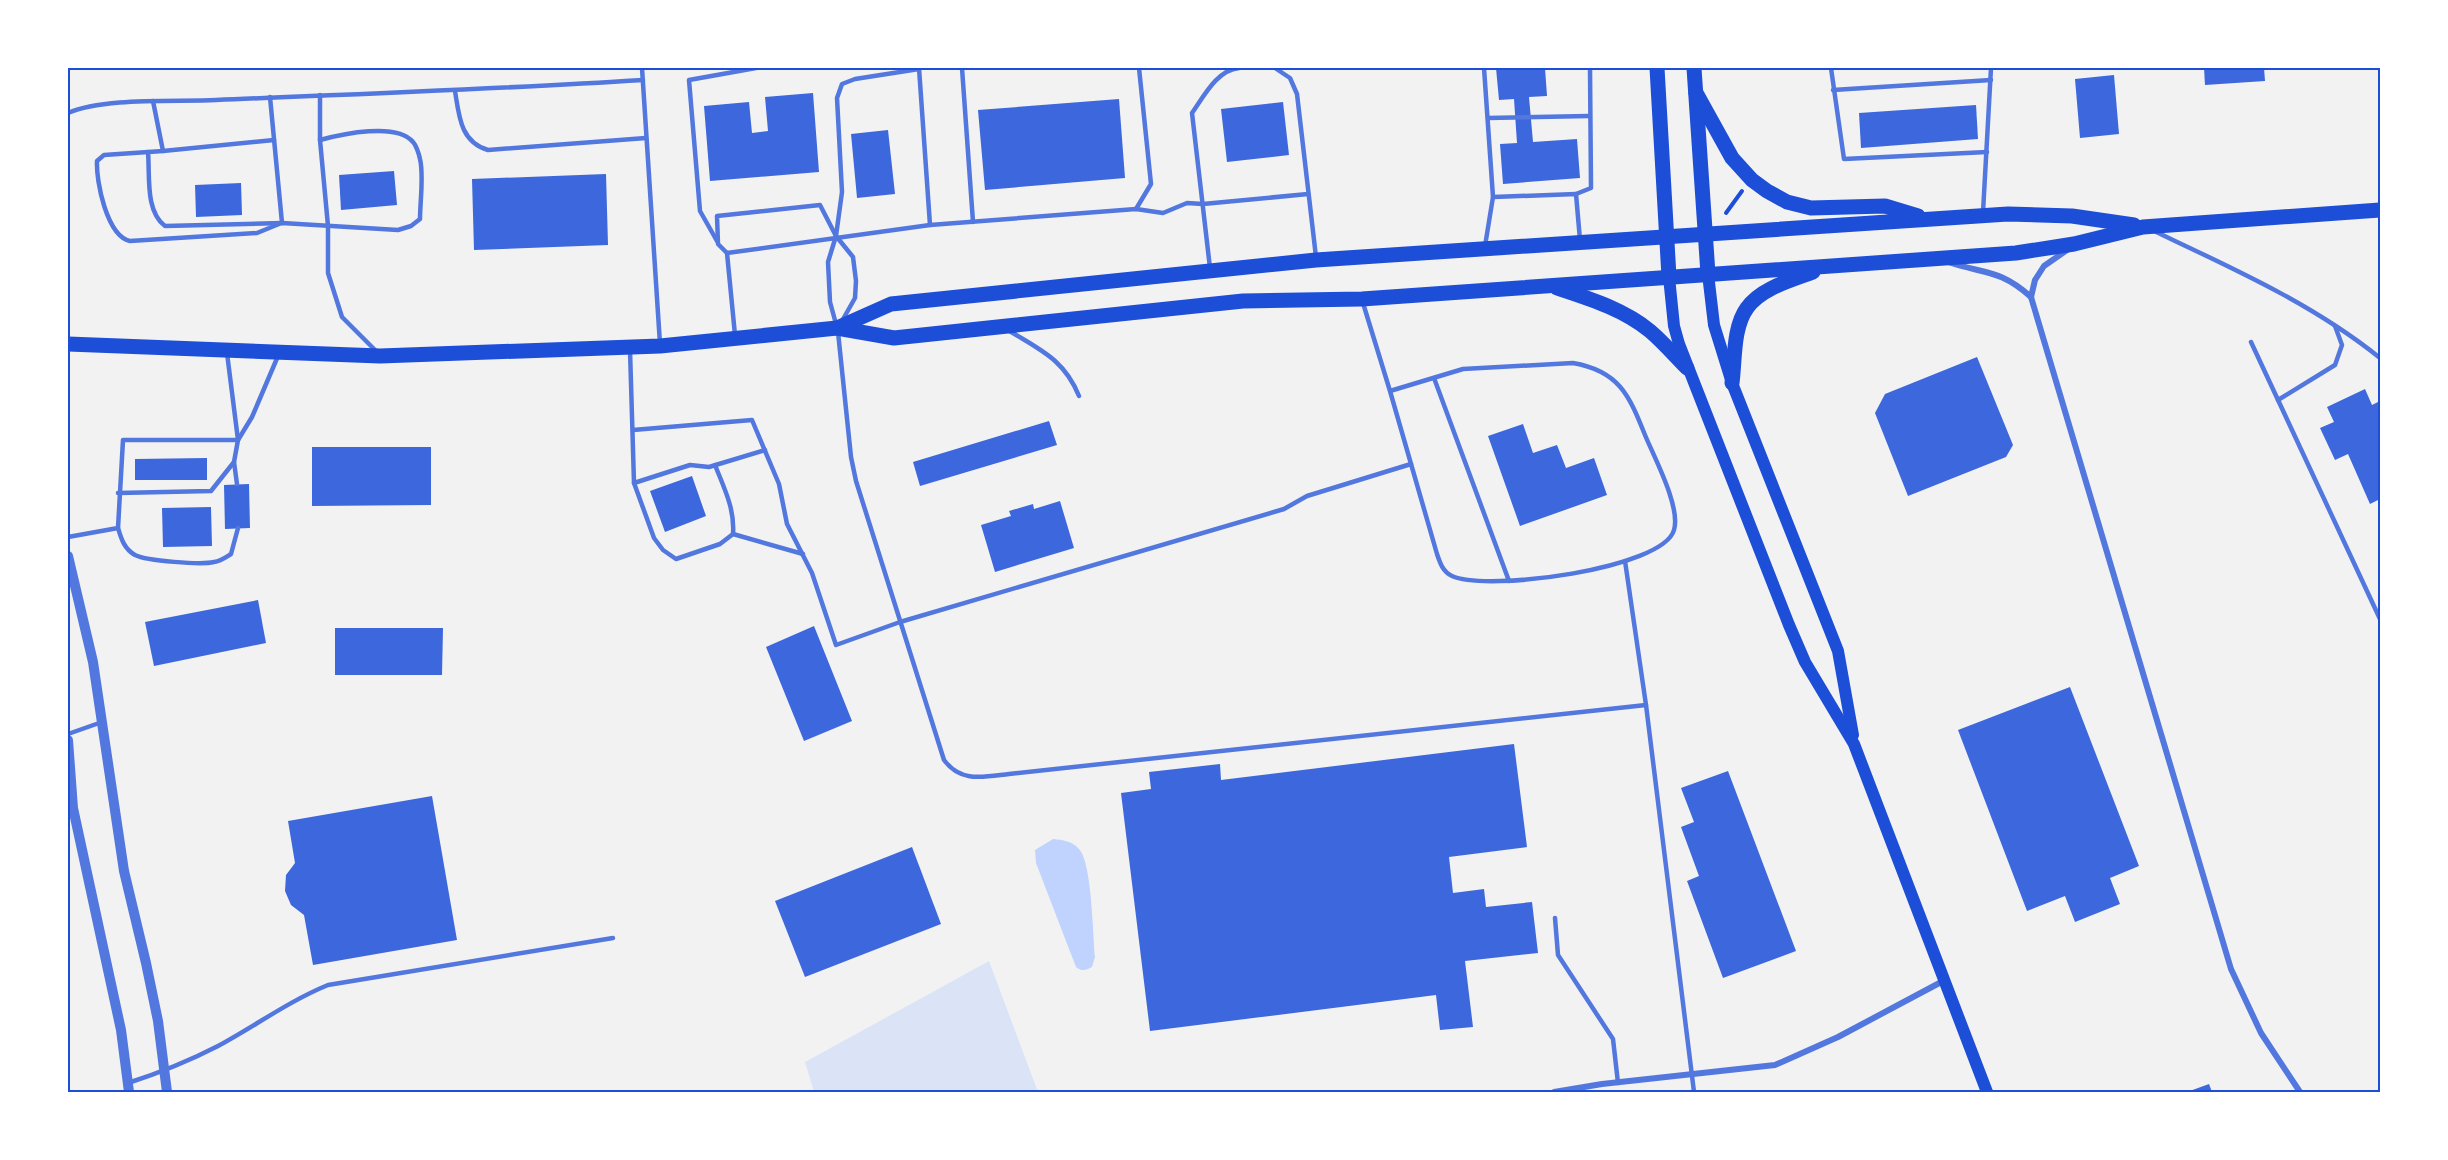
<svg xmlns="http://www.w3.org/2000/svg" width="2448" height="1160" font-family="Cabin,sans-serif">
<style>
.green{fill:#dbe4f7}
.water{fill:#bfd3fe}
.building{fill:#3d67dc}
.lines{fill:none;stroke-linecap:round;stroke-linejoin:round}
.path{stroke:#1d4ed8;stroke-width:4}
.service{stroke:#5277de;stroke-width:4.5}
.minor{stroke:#5277de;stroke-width:6}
.tertiary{stroke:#5277de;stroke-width:10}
.secondary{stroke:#1d4ed8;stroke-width:12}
.primary{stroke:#1d4ed8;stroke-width:15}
.neatline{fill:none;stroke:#1d4ed8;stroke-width:2}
</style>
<rect width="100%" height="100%" fill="#f2f2f2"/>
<path class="green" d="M989,961L1038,1092H814L805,1062Z"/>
<path class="water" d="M1053,839C1063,840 1072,841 1079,849C1092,862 1093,937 1095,957L1092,967C1086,970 1082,972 1076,967L1036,863L1035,850Z"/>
<g class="building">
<path d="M1496,68H1545L1547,96L1529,97L1533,142L1577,139L1580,178L1503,184L1500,144L1517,143L1514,99L1499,100Z"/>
<path d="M2204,68H2264L2265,81L2205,85Z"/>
<path d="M2114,75L2119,134L2080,138L2075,79Z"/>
<path d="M813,93L819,172L710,181L704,106L749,102L752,133L768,131L765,97Z"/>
<path d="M1119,99L1125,178L985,190L978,110Z"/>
<path d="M1283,102L1289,155L1227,162L1221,109Z"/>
<path d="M1976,105L1978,139L1861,148L1859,113Z"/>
<path d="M888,130L895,194L857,198L851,134Z"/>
<path d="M394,171L397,205L341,210L339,175Z"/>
<path d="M606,174L608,245L474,250L472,179Z"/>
<path d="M241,183L242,215L196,217L195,185Z"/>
<path d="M1977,357L2013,445L2006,457L1908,496L1875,413L1885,394Z"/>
<path d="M2365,389L2372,405L2380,401V499L2370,504L2348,454L2335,460L2320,428L2334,422L2327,407Z"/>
<path d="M1049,421L1057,445L920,486L913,462Z"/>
<path d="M1523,424L1533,453L1557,445L1566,468L1594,458L1607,495L1520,526L1488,436Z"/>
<path d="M312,447H431V505L312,506Z"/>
<path d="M207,458V480H135V459Z"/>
<path d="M692,476L706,516L665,532L650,491Z"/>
<path d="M249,484L250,528L225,529L224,485Z"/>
<path d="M1060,501L1074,548L995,572L981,525L1011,516L1009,511L1033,504L1034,509Z"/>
<path d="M211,507L212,546L163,547L162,508Z"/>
<path d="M258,600L266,643L154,666L145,622Z"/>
<path d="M814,626L852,721L804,741L766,647Z"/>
<path d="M335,628H443L442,675H335Z"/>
<path d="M2070,687L2139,866L2110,878L2120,904L2075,922L2065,896L2027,911L1958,730Z"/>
<path d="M1514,744L1527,847L1449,857L1453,893L1484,889L1486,907L1532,902L1538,953L1465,961L1473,1027L1440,1030L1436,995L1150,1031L1121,793L1151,789L1149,772L1220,764L1221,780Z"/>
<path d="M1728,771L1796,951L1723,978L1687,881L1699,876L1681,827L1694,822L1681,788Z"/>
<path d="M432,796L457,940L313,965L304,915L291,905L285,891L286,875L295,863L288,821Z"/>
<path d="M912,847L941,924L805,977L775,901Z"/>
<path d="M2209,1084L2212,1092H2187Z"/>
</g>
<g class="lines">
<path class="path" d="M1726,213L1742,191"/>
<g class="service">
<path d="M642,68L660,344"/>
<path d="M919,68L930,225"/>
<path d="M962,68L973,222"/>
<path d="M1275,68L1290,78L1297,94L1316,257"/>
<path d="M1484,68L1493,197L1485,246"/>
<path d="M1831,68L1844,159L1987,152"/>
<path d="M1833,90L1991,80"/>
<path d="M455,91C459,115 460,142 488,150L646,138"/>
<path d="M320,95V140L328,226V273L342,317L376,351"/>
<path d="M270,97L282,223"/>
<path d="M153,101L163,151L104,155L97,161C96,182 107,236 130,241L257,233L279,224"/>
<path d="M68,113C104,97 175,102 216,100C359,94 501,89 643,80"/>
<path d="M1488,118L1589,116"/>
<path d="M163,151L274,140"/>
<path d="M148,152C150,176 145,211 165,226L282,223L398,230L411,226L420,219C420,202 424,175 420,159C419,154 416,145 413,142C397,122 342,134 320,140"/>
<path d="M1576,194L1591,188L1590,68"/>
<path d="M1493,197L1576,194L1580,240"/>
<path d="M1136,209L1151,184L1139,68"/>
<path d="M1983,212L1991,68"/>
<path d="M2154,231C2232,268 2313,304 2380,358"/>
<path d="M717,241L700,211L689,80L756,68"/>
<path d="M727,253L718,244L717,216L820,205L836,236L853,257L856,281L855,298L842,321"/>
<path d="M1210,268L1192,113C1204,96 1217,70 1239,68"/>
<path d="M1363,303L1390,391L1437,554C1440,563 1443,572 1452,576C1487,592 1663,569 1674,530C1681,507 1654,457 1645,435C1629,395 1619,371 1573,363L1463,369L1390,391"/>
<path d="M836,324L830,302L828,262L836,236L842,192L837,98L842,84L855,79L919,69"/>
<path d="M1008,330C1040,350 1064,359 1079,396"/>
<path d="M838,332L851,457L856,481L944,760C961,783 983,777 1009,774L1646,705"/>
<path d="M735,335L727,253L930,225L1136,209L1163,213L1187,203L1203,204L1308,194"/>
<path d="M2251,342L2380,619"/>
<path d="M630,350L634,483L654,538L663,550L676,559L720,544L733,534C735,509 724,488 715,465"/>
<path d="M227,353L238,440L234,462L237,484"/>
<path d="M1434,378L1509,581"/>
<path d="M2278,400L2335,365L2342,345L2335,326"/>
<path d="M633,430L752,420L779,484L787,524L812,573L836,645L900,622L1284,509L1307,496L1411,464"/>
<path d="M238,440L252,417L278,356"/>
<path d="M634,483L690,465L709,467L765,450"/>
<path d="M118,493L211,491L234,462"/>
<path d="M118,528C121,538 124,549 135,555C147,561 201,565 214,562C221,561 226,557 231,554L238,528"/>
<path d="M733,534L803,554"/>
<path d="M68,537L118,528L123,440H238"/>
<path d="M1625,561L1646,705L1694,1092"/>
<path d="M68,734L102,722"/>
<path d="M1555,918L1558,955L1613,1039L1618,1083"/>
<path d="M128,1083C159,1073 189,1061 218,1046C255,1026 289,1001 328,985L613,938"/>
</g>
<g class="minor">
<path d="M2067,250L2044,266L2035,280L2031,297L2231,969L2261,1033L2300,1092"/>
<path d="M1948,262C1984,274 2000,269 2031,297"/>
<path d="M1554,1092L1602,1084L1775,1065L1838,1037L1945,980"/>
</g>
<g class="tertiary">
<path d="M68,556L93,662L124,871L146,963L158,1021L167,1092"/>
<path d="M68,740L73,808L121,1030L129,1092"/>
</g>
<g class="secondary">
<path d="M1708,274L1714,325L1732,383L1838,651L1853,735"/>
<path d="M1669,277L1674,326L1679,344L1789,625L1805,662L1854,744L1987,1092"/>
</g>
<g class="primary">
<path d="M1657,68L1669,277"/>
<path d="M1694,68L1708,274"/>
<path d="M1696,93L1732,158L1752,180L1767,191L1787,202L1811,208L1885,206L1918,216"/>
<path d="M1557,288C1590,299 1623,309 1650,331C1663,342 1675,356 1687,368"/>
<path d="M837,328L891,304L1316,260L2008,214L2072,216L2134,225"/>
<path d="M68,344L380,356L660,346L837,328L894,338L1243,301L1362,299L2016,253L2074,244L2143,227L2380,210"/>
<path d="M1732,383C1735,360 1733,327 1747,308C1761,288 1792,280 1813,272"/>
</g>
</g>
<rect width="2448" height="1160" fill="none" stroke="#ffffff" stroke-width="138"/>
<rect x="69" y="69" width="2310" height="1022" class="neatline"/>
</svg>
